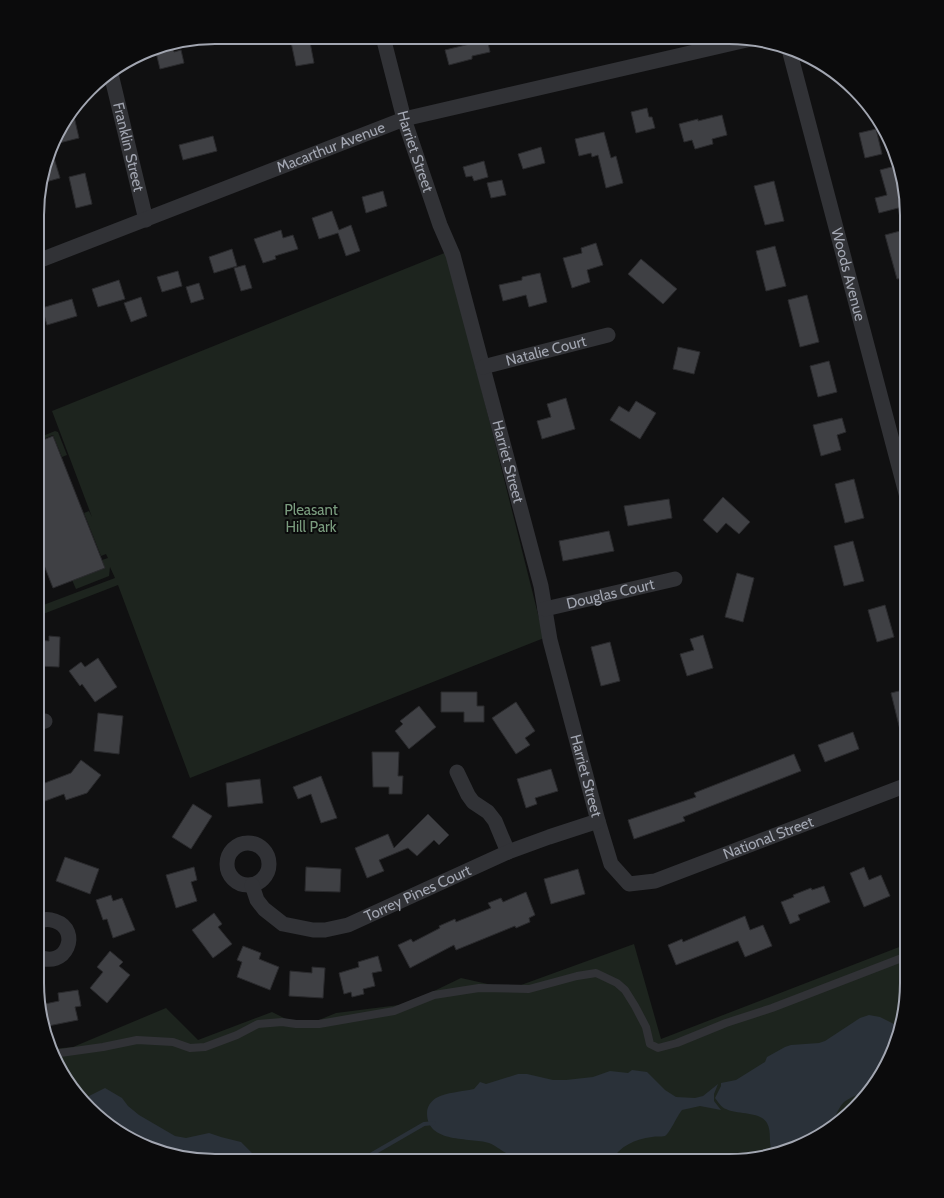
<svg xmlns="http://www.w3.org/2000/svg" width="944" height="1198" font-family="Cabin,sans-serif">
<style>
.green{fill:#1d241e}
.water{fill:#2a3139}
.lines{fill:none;stroke-linecap:round;stroke-linejoin:round}
.stream{stroke:#2a3139;stroke-width:4}
.building{fill:#3f4044;stroke:#2a2a2d}
.lane{stroke:#313236;stroke-width:8}
.street{stroke:#313236;stroke-width:15}
.labels{text-anchor:middle;stroke-width:4;stroke-linejoin:round;paint-order:stroke}
.street-label{font-size:15px;fill:#a2a6b1;stroke:#0b0b0c}
.park-label{font-size:15px;fill:#7a9c7e;stroke:#0b0b0c}
.rim{fill:none;stroke:#a2a6b1;stroke-width:2}
</style>
<rect width="100%" height="100%" fill="#101011"/>
<g class="green">
<path d="M447,252L544,638L190,778L118,585L38,616V607L115,578L110,567L109,576L76,589L72,580L105,568L102,560L108,558L106,554L101,556L84,513L89,511L92,517L52,411Z"/>
<path d="M55,431L58,432L67,455L62,457L53,435L38,441V438Z"/>
<path d="M634,944L661,1039L907,944V994L898,1040L877,1082L818,1137L740,1161H203L158,1152L116,1131L61,1072L51,1049L73,1047L166,1008L198,1040L272,1012L302,1027L336,1013L407,1004L461,978L510,989Z"/>
</g>
<g class="water">
<path d="M869,1015L880,1017L900,1027C897,1042 882,1081 869,1089C861,1094 852,1096 844,1102C837,1109 835,1120 828,1128C814,1143 791,1145 772,1151C768,1142 772,1132 767,1123C760,1111 738,1115 726,1109C722,1108 718,1102 715,1098L721,1086V1083L736,1080L765,1062L767,1057L785,1047L791,1045L819,1043L825,1041L860,1018Z"/>
<path d="M632,1070L647,1072L665,1090L676,1097L695,1098L703,1096L718,1084L714,1094V1101L721,1110L700,1106L682,1110C677,1116 670,1133 665,1136C661,1137 656,1136 652,1137C635,1139 620,1146 611,1161H554C552,1159 550,1156 547,1155C538,1152 526,1157 516,1156C505,1155 499,1147 489,1143C470,1137 427,1144 427,1113C427,1107 430,1102 436,1098C447,1092 461,1092 474,1089L480,1082L486,1084L518,1074H527L553,1080H566L593,1077L610,1071L628,1073Z"/>
<path d="M105,1088L122,1098L128,1106L139,1115L175,1136L186,1138L209,1133L221,1137L241,1142L254,1155L257,1161H203L158,1152L116,1131L85,1098Z"/>
</g>
<g class="lines">
<path class="stream" d="M360,1161L424,1124L434,1123"/>
</g>
<g class="building">
<path d="M290,37H309L314,63L296,66Z"/>
<path d="M483,38H487L490,52L472,56V59L449,65L445,50L474,43L473,40Z"/>
<path d="M172,44L174,52L181,50L184,63L160,69L155,48Z"/>
<path d="M647,108L649,117H652L655,128L636,133L631,112Z"/>
<path d="M73,112L79,138L55,144L61,126Z"/>
<path d="M722,115L727,135L712,139L713,144L695,149L692,140L684,142L679,124L698,119V121Z"/>
<path d="M876,129L882,154L865,158L859,133Z"/>
<path d="M604,132L611,158L616,156L623,183L606,188L598,155L592,157L591,153L579,156L575,139Z"/>
<path d="M213,136L217,151L183,160L179,145Z"/>
<path d="M541,147L545,163L523,169L518,154Z"/>
<path d="M52,151L60,178L42,183L52,152Z"/>
<path d="M484,161L488,177L474,181L472,176L466,177L463,167Z"/>
<path d="M899,165L901,169L906,206L879,213L875,198L887,195L880,170Z"/>
<path d="M85,173L92,204L76,208L69,177Z"/>
<path d="M502,180L506,195L491,198L487,183Z"/>
<path d="M774,181L784,221L765,225L754,186Z"/>
<path d="M383,191L387,206L366,213L362,197Z"/>
<path d="M332,211L339,230L351,225L360,251L346,256L338,233L319,239L312,218Z"/>
<path d="M281,230L283,238L293,235L298,249L275,256L276,259L263,263L254,239Z"/>
<path d="M904,230L907,243V277L897,279L885,235Z"/>
<path d="M596,243L603,265L587,270L590,282L572,288L563,258L582,253L581,248Z"/>
<path d="M775,246L786,286L766,291L756,251Z"/>
<path d="M232,249L237,266L214,273L209,257Z"/>
<path d="M641,259L677,289L663,304L628,274Z"/>
<path d="M245,265L252,288L241,291L234,268Z"/>
<path d="M178,271L182,286L162,292L157,277Z"/>
<path d="M540,273L547,302L529,307L526,295L503,301L499,285L522,280V277Z"/>
<path d="M119,280L125,299L98,307L92,289Z"/>
<path d="M199,283L204,299L191,303L186,287Z"/>
<path d="M807,295L819,342L800,347L788,300Z"/>
<path d="M141,297L147,316L131,322L124,303Z"/>
<path d="M72,299L77,316L47,325L42,308Z"/>
<path d="M678,347L700,352L694,374L673,369Z"/>
<path d="M829,361L837,392L818,397L810,366Z"/>
<path d="M566,398L575,429L542,439L537,421L551,417L547,404Z"/>
<path d="M636,401L656,413L640,439L610,420L619,406L629,412Z"/>
<path d="M842,418L846,432L837,435L841,450L821,456L813,425Z"/>
<path d="M53,436L105,568L53,588L38,550V442Z"/>
<path d="M854,479L864,518L845,523L835,484Z"/>
<path d="M723,497L750,522L739,534L726,523L717,533L703,520Z"/>
<path d="M669,499L672,518L628,526L624,506Z"/>
<path d="M609,531L614,551L563,561L559,541Z"/>
<path d="M853,541L864,581L844,586L834,546Z"/>
<path d="M737,573L754,578L743,622L725,617Z"/>
<path d="M885,605L894,637L877,642L868,610Z"/>
<path d="M703,635L713,668L687,676L680,654L694,650L690,639Z"/>
<path d="M49,636L60,637L59,667L38,666V640L49,641Z"/>
<path d="M610,642L620,681L601,686L591,647Z"/>
<path d="M98,658L117,687L95,702L82,684L80,686L69,671L81,662L85,667Z"/>
<path d="M907,689V742H903L891,693Z"/>
<path d="M441,692H477V706H484V722H464V712H441Z"/>
<path d="M516,702L535,731L525,738L530,745L516,754L492,718Z"/>
<path d="M419,706L436,727L409,749L395,731L403,724L400,721Z"/>
<path d="M98,713L123,716L119,754L94,751Z"/>
<path d="M853,732L859,749L825,762L818,745Z"/>
<path d="M372,752H399L398,776H403L402,794H389V787H373Z"/>
<path d="M794,754L801,771L683,817L685,821L634,839L628,820L696,797L694,793Z"/>
<path d="M81,760L101,775L87,793L66,800L64,794L37,804V786L71,773Z"/>
<path d="M551,769L558,791L535,798L537,804L526,808L517,779Z"/>
<path d="M321,776L337,818L321,823L311,794L298,799L293,787Z"/>
<path d="M260,779L263,803L228,807L226,783Z"/>
<path d="M193,804L212,816L191,849L172,837Z"/>
<path d="M428,814L449,835L439,845L434,840L417,856L408,848L379,860L384,871L367,878L355,848L388,834L394,848Z"/>
<path d="M65,857L99,869L90,894L56,881Z"/>
<path d="M194,867L197,880L191,882L197,901L176,908L166,875Z"/>
<path d="M306,867L341,869L340,892L305,891Z"/>
<path d="M864,867L869,880L881,875L890,896L864,907L850,873Z"/>
<path d="M578,869L585,894L551,904L544,879Z"/>
<path d="M824,886L830,902L798,915L800,920L790,924L781,902L794,897L793,895L811,888L812,890Z"/>
<path d="M526,892L535,915L529,918L530,922L516,928L515,926L456,950L454,945L410,968L398,945L411,939L413,942L440,928L439,926L455,919L456,922L491,908L488,903L501,898L503,902Z"/>
<path d="M111,895L113,901L122,898L135,930L113,938L107,919L103,920L96,900Z"/>
<path d="M214,913L222,924L218,927L232,944L213,958L192,930Z"/>
<path d="M745,916L750,930L763,925L772,946L745,957L738,941L676,965L668,945L682,939L683,942Z"/>
<path d="M243,946L261,953L259,959L279,967L270,990L237,977L242,962L237,960Z"/>
<path d="M110,951L123,962L119,966L130,975L107,1003L90,988L103,972L97,967Z"/>
<path d="M378,956L382,971L372,973L375,986L363,989L364,994L352,997L351,992L344,994L339,973L359,967L358,962Z"/>
<path d="M312,967L325,968L323,998L289,996L290,971L312,973Z"/>
<path d="M78,990L81,1006L75,1007L78,1020L43,1027L40,1005L59,1001L58,993Z"/>
</g>
<g class="lines">
<path class="lane" d="M53,1054L103,1047L137,1040L173,1042L190,1048L205,1047L237,1035L258,1024L282,1022L296,1024H319L394,1011L434,995L479,988L529,989L577,976L596,973L617,983L625,990L635,1006L646,1027L650,1044L658,1048L677,1043L726,1023L772,1008L907,956"/>
<g class="street">
<path id="s1" d="M383,37L404,119L440,225L453,255L541,586L550,640L598,821L611,864L629,884L655,881L907,785"/>
<path id="s2" d="M790,53L907,497"/>
<path id="s3" d="M111,74L146,220"/>
<path id="s4" d="M38,261L404,119L751,39"/>
<path id="s5" d="M483,367L608,335"/>
<path id="s6" d="M545,609L675,579"/>
<path d="M38,723L45,721"/>
<path d="M457,772L468,795L473,802L488,812L495,821L508,852"/>
<circle cx="248" cy="864" r="21"/>
<path id="s7" d="M252,885L257,900L264,909L283,924L313,930H325L348,925L508,852L549,837L598,821"/>
<path d="M37,956C66,971 82,930 55,921C49,919 42,919 37,923"/>
</g>
</g>
<g class="labels">
<g class="street-label">
<text dy="5" stroke="none"><textPath href="#s3" startOffset="75">Franklin Street</textPath></text>
<text dy="5" stroke="none"><textPath href="#s4" startOffset="314">Macarthur Avenue</textPath></text>
<text dy="5" stroke="none"><textPath href="#s1" startOffset="119">Harriet Street</textPath></text>
<text dy="5" stroke="none"><textPath href="#s2" startOffset="229">Woods Avenue</textPath></text>
<text dy="5" stroke="none"><textPath href="#s5" startOffset="65">Natalie Court</textPath></text>
<text dy="5" stroke="none"><textPath href="#s1" startOffset="443">Harriet Street</textPath></text>
<text dy="5" stroke="none"><textPath href="#s6" startOffset="67">Douglas Court</textPath></text>
<text dy="5" stroke="none"><textPath href="#s1" startOffset="767">Harriet Street</textPath></text>
<text dy="5" stroke="none"><textPath href="#s1" startOffset="1033">National Street</textPath></text>
<text dy="5" stroke="none"><textPath href="#s7" startOffset="194">Torrey Pines Court</textPath></text>
</g>
<g class="park-label">
<text x="311" y="515">Pleasant<tspan x="311" dy="17">Hill Park</tspan></text>
</g>
</g>
<path d="M0 0H944V1198H0ZM215 44H729A171 171 0 0 1 900 215V983A171 171 0 0 1 729 1154H215A171 171 0 0 1 44 983V215A171 171 0 0 1 215 44Z" fill="#0b0b0c" fill-rule="evenodd"/>
<path class="rim" d="M215 44H729A171 171 0 0 1 900 215V983A171 171 0 0 1 729 1154H215A171 171 0 0 1 44 983V215A171 171 0 0 1 215 44Z"/>
</svg>
